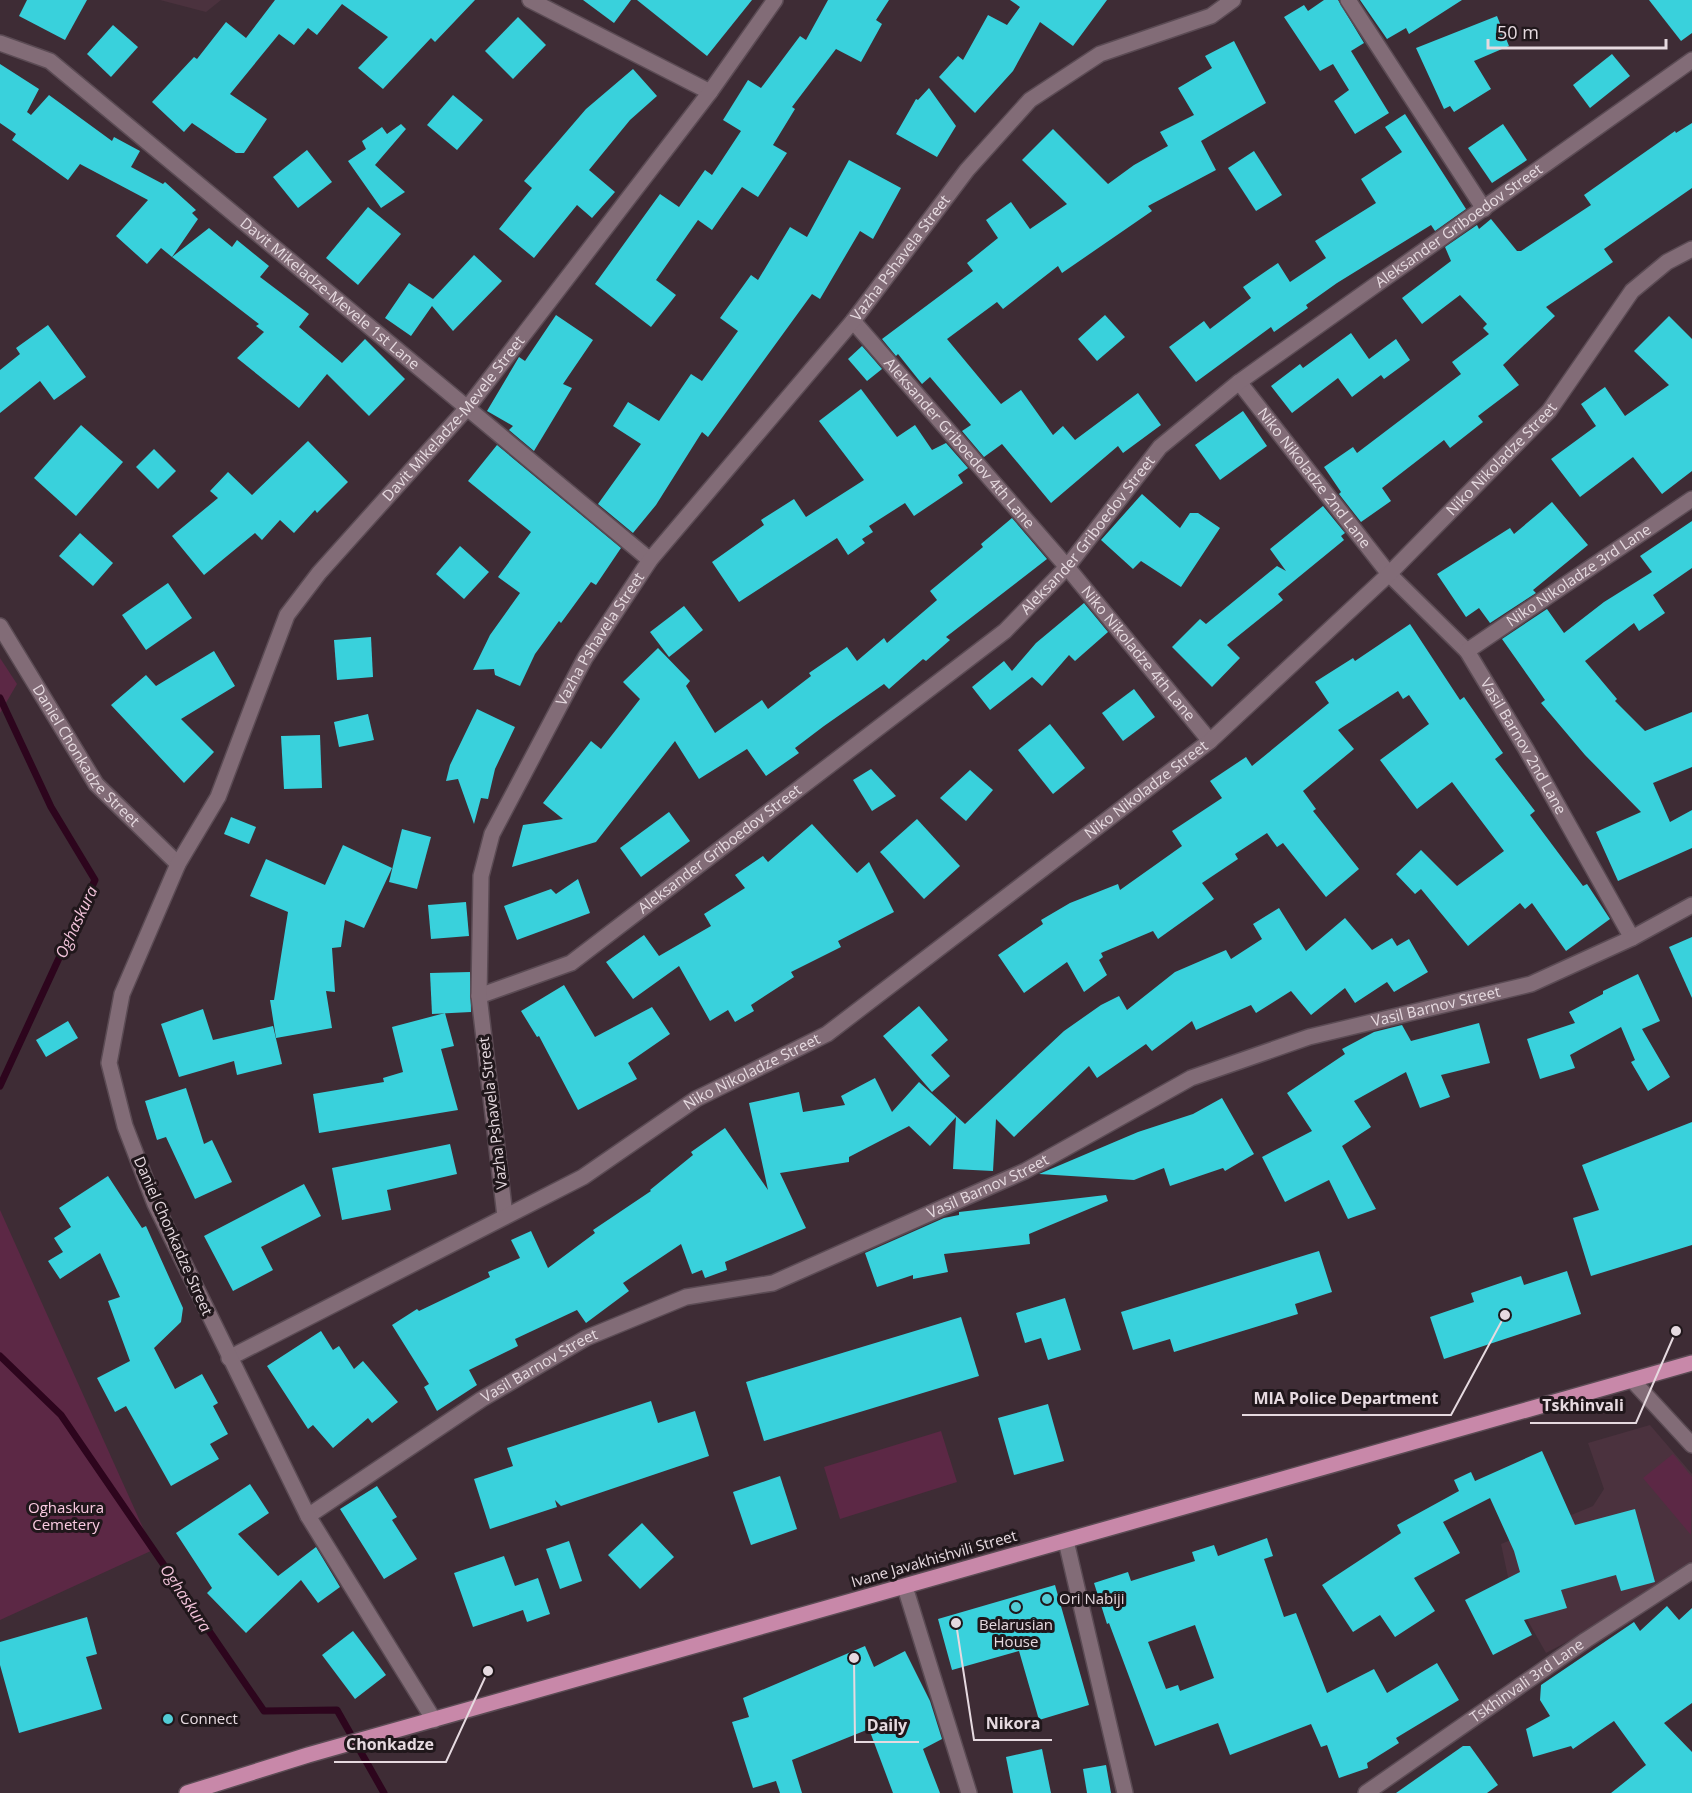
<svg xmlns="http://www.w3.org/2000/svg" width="1692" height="1793" font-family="'Open Sans',sans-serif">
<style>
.built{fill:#4b323e}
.green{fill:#5c2845}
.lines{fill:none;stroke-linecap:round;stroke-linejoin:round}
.stream{stroke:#2d051d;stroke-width:7}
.building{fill:#39d1dc;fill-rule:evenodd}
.minor-casing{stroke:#5b4b54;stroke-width:18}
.major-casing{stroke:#5b4b54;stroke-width:18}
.minor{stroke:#826c77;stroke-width:15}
.major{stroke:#c888a9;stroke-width:15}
.poi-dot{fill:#52ccd5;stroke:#20171b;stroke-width:2}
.labels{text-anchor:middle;stroke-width:6;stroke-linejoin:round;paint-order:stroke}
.street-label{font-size:15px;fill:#e6dae0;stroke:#20171b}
.park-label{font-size:15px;fill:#fbcbe2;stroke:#20171b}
.poi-label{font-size:15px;fill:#e6dae0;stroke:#20171b;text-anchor:start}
.water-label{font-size:16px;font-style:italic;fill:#f4c5dc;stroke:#20171b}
.leader{fill:none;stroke:#e6dae0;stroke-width:2}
.callout-dot{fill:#e6dae0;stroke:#20171b;stroke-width:2}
.callout-label{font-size:16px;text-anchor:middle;font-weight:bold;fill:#e6dae0;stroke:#20171b;stroke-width:6;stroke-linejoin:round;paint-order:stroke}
</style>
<rect width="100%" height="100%" fill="#3e2c35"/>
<g class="built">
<path d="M160,0H221L206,12Z"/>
<path d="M1650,1425L1692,1474V1562L1658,1594L1546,1653L1511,1591L1501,1544L1593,1506L1604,1489L1588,1443Z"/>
</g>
<g class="green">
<path d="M0,658L17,684L0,713Z"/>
<path d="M0,1210L153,1550L0,1620Z"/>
<path d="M941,1431L957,1482L840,1519L824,1467Z"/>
<path d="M1673,1454L1692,1477L1691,1535L1643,1478Z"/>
</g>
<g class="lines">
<g class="stream">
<path d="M0,698L51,807L95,880L0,1086"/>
<path d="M0,1356L61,1415L264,1711L337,1710L384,1793"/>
</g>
</g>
<g class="building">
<path d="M27,0H87L65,40L19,16Z"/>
<path d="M275,0H475L435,42L431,38L383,89L358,68L388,37L342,4L317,35L308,28L294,45L279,34L230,94L267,119L244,153H236L192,123L184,132L152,102L194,57L197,59L226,22L246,38Z"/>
<path d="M583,0H631L614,23Z"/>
<path d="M637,0H752L707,56Z"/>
<path d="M828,0H889L876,20L882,24L861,62L836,49L792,107L795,109L773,145L787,153L758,197L742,187L712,230L698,220L656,280L676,295L651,327L595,284L660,194L679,207L705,170L712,175L741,131L723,120L748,80L761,88L800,36L806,40Z"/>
<path d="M1010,0H1107L1073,46L1040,22L1013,71L975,113L939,77L958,56L963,60L988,15L1007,25L1020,7Z"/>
<path d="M1324,0H1338L1364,43L1351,51L1389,113L1355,134L1334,101L1349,90L1333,64L1320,71L1284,17L1304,5L1308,11Z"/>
<path d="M1360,0H1462L1409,34L1406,28L1387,39Z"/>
<path d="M1649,0H1692V33L1681,41Z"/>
<path d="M1497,16L1509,46L1474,61L1491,89L1454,112L1450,106L1444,109L1416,48Z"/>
<path d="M518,17L546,45L513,79L485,51Z"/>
<path d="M113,25L138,47L111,77L87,54Z"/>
<path d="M1234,41L1266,103L1201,141L1216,170L1148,206L1152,211L1062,273L1058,266L1003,309L997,302L947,339L1001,404L1021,390L1053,435L1063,426L1075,440L1138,393L1161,425L1123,453L1118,446L1051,503L1002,444L984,457L962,431L971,425L930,377L922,384L898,354L896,356L882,339L973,271L967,263L998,238L986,220L1011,202L1030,229L1067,204L1022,160L1053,129L1108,184L1134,165L1168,146L1160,132L1194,115L1178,88L1212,68L1205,56Z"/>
<path d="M1612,54L1630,76L1590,108L1573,85Z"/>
<path d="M0,64L39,89L27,112L31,115L49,95L112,141L114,137L140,151L131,167L163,184L165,182L196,210L192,213L198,219L172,257L161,248L147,264L116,236L148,200L80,164L68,180L12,140L16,134L0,123Z"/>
<path d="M633,69L657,96L630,120L589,170L615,192L592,218L577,205L534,258L499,229L532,188L524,181L586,109Z"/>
<path d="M929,88L956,126L937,157L896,134L916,99L918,100Z"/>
<path d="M453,95L483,120L457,150L427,125Z"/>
<path d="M1405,114L1466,209L1435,231L1431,225L1337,283L1306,305L1308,308L1274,332L1271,327L1196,382L1169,347L1204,321L1210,329L1251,298L1243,287L1278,263L1290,282L1326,258L1315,241L1376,203L1361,179L1402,152L1385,127Z"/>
<path d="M1692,123V188L1604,249L1613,262L1546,307L1555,316L1503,365L1519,385L1478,416L1483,422L1450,448L1444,440L1382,488L1391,501L1361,522L1339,494L1341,492L1324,467L1353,447L1357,453L1461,374L1452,362L1489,334L1483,328L1487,324L1460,295L1422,324L1402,298L1451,261L1445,247L1477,225L1479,229L1491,219L1517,251H1521L1591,205L1584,195L1675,131L1676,133Z"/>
<path d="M401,124L406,129L375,165L405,192L381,208L348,161L366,149L362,141L382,127L387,134Z"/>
<path d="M1503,124L1527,160L1492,183L1468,148Z"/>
<path d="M307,150L332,182L298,208L273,177Z"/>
<path d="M1254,151L1282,195L1256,211L1228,168Z"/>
<path d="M849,160L901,188L873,239L860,231L820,299L812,294L708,437L702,432L656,505L633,533L598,504L641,444L613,426L628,402L659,421L691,374L702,381L738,331L720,318L751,275L758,280L790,227L807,237Z"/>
<path d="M368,207L401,234L358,285L326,258Z"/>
<path d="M209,228L232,247L237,240L269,266L260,277L309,314L299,327L342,363L365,339L405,379L369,416L327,374L299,408L237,358L264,332L256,326L259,324L172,257Z"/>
<path d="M474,255L502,281L453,331L432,306L411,336L385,318L409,283L433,299Z"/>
<path d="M556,315L593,340L563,384L572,388L534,451L509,430L513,426L487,411L519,357L525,361Z"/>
<path d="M1105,315L1125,337L1097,361L1078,339Z"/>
<path d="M1669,316L1692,339V471L1662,494L1633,457L1580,497L1551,459L1596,426L1581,404L1605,387L1625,416L1669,385L1634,351Z"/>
<path d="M48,325L86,377L54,400L40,381L0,413V370L20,354L16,348Z"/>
<path d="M1351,333L1369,359L1396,339L1410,360L1384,379L1381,375L1352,397L1338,378L1292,413L1271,386L1300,364L1303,368Z"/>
<path d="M862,346L882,369L867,381L848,359Z"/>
<path d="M861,389L897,437L915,425L932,450L946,443L968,468L958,475L963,483L914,516L905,503L869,526L873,532L862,539L865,543L848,555L837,538L739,602L712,562L764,525L761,520L794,499L806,517L864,480L819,421Z"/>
<path d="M1243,411L1267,446L1220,480L1195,445Z"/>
<path d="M81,425L123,462L76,516L34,478Z"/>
<path d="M308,441L348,482L317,513L315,510L294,533L280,520L262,540L255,533L204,575L172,536L218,498L210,491L228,472L252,495Z"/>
<path d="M497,445L621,548L596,585L591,582L561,623L559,621L535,654L520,686L495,675L494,669L473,670L490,635L520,593L498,577L531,532L468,481Z"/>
<path d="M154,449L176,471L158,489L136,467Z"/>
<path d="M1142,494L1180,528L1190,513H1198L1220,528L1181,587L1141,561L1133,569L1101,540Z"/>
<path d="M1552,502L1588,545L1533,590L1536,593L1490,623L1479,608L1466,617L1437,574L1510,528L1514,534Z"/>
<path d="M1323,506L1345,533L1341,536L1344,540L1278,594L1283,600L1227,645L1240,658L1212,687L1172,647L1200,619L1206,624L1277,566L1286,571L1270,549Z"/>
<path d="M1012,518L1047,559L946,637L950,640L926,661L923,659L889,689L884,684L824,726L795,748L799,753L766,776L747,749L699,779L675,741L596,842L512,867L523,825L563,819L543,803L591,741L601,749L640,699L623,682L658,648L690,681L686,686L715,733L762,700L768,709L811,676L809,673L847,647L857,661L884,638L887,643L937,600L930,591L983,547L981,544Z"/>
<path d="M1692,521V568L1653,595L1665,613L1639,631L1634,623L1585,661L1617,699L1615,701L1645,731L1692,712V767L1653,783L1670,822L1692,810V848L1618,881L1596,832L1641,812L1585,755L1541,703L1545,700L1502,639L1547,609L1564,633L1604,602L1652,572L1640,556Z"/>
<path d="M80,533L113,563L93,586L59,556Z"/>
<path d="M460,546L489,572L464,599L436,574Z"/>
<path d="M168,583L192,618L146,650L122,615Z"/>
<path d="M1084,603L1108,632L1075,661L1069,655L1042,686L1032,677L990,710L972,687L1004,661L1012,671L1036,643Z"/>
<path d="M684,606L703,630L669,657L650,632Z"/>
<path d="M1410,624L1460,700L1464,697L1503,753L1495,759L1535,811L1530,815L1583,886L1587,884L1610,919L1566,951L1532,903L1525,909L1520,903L1468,946L1421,889L1415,894L1396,874L1421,850L1457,886L1504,851L1452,782L1417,809L1380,760L1429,724L1409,695L1403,699L1398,691L1338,730L1354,749L1303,791L1316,809L1313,811L1359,869L1326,897L1283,843L1277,847L1267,833L1235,854L1238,859L1202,883L1214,899L1158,939L1153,931L1101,953L1103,957L1099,960L1107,975L1084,992L1067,962L1024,993L998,955L1043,924L1041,920L1070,903L1118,884L1120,890L1182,846L1172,831L1222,798L1210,781L1246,757L1252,766L1329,703L1315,682L1353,658L1355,661Z"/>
<path d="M371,637L373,677L337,680L334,640Z"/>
<path d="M214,651L235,686L181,719L214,752L184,783L111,705L146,675L156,686Z"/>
<path d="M1134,689L1155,717L1123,741L1102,713Z"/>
<path d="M477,709L515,727L495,769L488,799L481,798L474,824L458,779L446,781L450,765Z"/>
<path d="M368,714L374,740L339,747L334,722Z"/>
<path d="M1050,724L1085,768L1053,794L1018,750Z"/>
<path d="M320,735L322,788L284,789L281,736Z"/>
<path d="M871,769L896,796L872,811L853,780Z"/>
<path d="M970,770L993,790L966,821L940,798Z"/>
<path d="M669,812L690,841L641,877L620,848Z"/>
<path d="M231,817L256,827L249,844L224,834Z"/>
<path d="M917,819L960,866L924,899L880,852Z"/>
<path d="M812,824L857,873L869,862L894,912L838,941L841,947L791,972L794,977L751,1005L754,1011L735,1022L728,1010L710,1021L679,966L633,999L606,962L644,935L659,956L711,926L704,914L745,888L735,875L763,856L768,862Z"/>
<path d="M402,829L431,837L417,889L389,882Z"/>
<path d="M343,845L392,868L364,928L345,920L341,947L332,948L335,992L326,991L332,1028L276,1038L270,1000H274L288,912L250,896L266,859L325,885Z"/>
<path d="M578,879L590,913L517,940L504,906L551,889L556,894Z"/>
<path d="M466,902L469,936L431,939L428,905Z"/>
<path d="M1279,908L1306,951L1345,918L1372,950L1392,938L1397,946L1409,939L1428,972L1394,992L1387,982L1355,1003L1345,988L1311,1015L1291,991L1256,1013L1251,1005L1196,1030L1192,1021L1152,1051L1146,1044L1097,1078L1089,1066L1014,1137L996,1119L993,1171L953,1169L956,1117L930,1146L909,1126L849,1157V1162L780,1173L806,1228L725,1262L727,1270L705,1278L702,1270L692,1274L681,1244L623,1283L629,1291L586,1323L577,1310L515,1339L518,1346L469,1370L477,1385L437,1411L424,1387L429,1384L392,1325L417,1309L419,1311L490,1277L488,1272L520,1258L511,1240L531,1231L548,1268L595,1233L593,1230L651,1191L650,1190L693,1155L691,1152L725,1128L768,1190L749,1103L799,1092L803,1112L845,1105L841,1096L875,1078L892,1112L919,1082L965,1124L1064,1031L1101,1005L1119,996L1127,1010L1175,972L1226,950L1231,959L1262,939L1253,924Z"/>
<path d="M1692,937V998L1669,947Z"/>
<path d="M470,972L471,1012L432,1014L430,973Z"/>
<path d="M1638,974L1660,1021L1642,1029L1670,1077L1648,1091L1631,1062L1635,1060L1621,1027L1570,1055L1575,1068L1540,1079L1527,1039L1575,1023L1569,1012L1603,994V991Z"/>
<path d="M564,985L595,1037L652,1007L670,1034L628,1063L637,1079L578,1110L539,1036L537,1037L521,1011Z"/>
<path d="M919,1006L948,1040L931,1055L950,1076L932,1092L883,1036Z"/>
<path d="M203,1009L213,1040L273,1026L282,1064L237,1075L234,1061L179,1077L161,1024Z"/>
<path d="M445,1013L454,1046L441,1049L458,1110L319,1133L313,1094L384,1082L383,1078L403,1072L392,1027Z"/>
<path d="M68,1021L78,1038L46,1057L36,1040Z"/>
<path d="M1479,1023L1490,1063L1441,1075L1450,1097L1420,1108L1406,1072L1354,1101L1371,1127L1342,1146L1376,1209L1348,1219L1329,1180L1285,1202L1262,1157L1312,1131L1287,1093L1345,1054L1342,1049L1374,1032L1402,1025L1411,1041Z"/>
<path d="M186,1088L204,1144L212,1140L232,1182L195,1199L166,1137L157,1140L145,1101Z"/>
<path d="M1222,1098L1254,1154L1225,1171L1223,1168L1170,1186L1164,1168L1134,1180L1039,1174L1138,1132L1193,1114Z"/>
<path d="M1692,1122V1245L1591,1276L1573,1218L1599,1210L1582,1165Z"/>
<path d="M450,1144L457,1174L387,1190L391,1210L342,1220L332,1168Z"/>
<path d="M108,1176L142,1228L146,1226L183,1308L181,1322L154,1348L175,1389L202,1374L218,1403L213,1406L228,1434L210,1444L219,1459L171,1486L126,1406L115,1412L97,1378L130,1361L108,1301L120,1297L100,1253L60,1279L48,1261L63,1252L54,1238L71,1227L59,1208Z"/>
<path d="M304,1184L321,1216L261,1247L273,1270L233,1291L204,1236Z"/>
<path d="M1106,1195L1108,1201L1029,1234L1030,1244L944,1254L948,1272L913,1279V1275L877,1287L865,1253L944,1218L959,1215V1212Z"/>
<path d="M1319,1251L1332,1292L1295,1304L1298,1314L1174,1352L1170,1339L1133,1350L1121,1312Z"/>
<path d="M1567,1271L1581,1314L1444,1359L1430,1317L1474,1302L1471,1293L1521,1276L1524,1285Z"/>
<path d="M1065,1298L1081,1350L1048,1360L1041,1338L1025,1343L1016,1313Z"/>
<path d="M961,1317L979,1376L764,1441L746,1382Z"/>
<path d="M321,1331L333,1350L339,1346L354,1369L363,1361L398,1402L372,1423L368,1418L333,1448L313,1425L308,1429L267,1366Z"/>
<path d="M651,1401L658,1423L695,1411L709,1456L561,1506L555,1500L557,1507L490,1529L474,1479L513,1466L507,1448Z"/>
<path d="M1048,1404L1064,1461L1014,1475L998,1418Z"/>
<path d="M1542,1451L1575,1525L1635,1509L1655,1582L1621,1591L1616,1575L1561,1590L1567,1608L1524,1620L1532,1635L1493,1655L1465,1600L1520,1572L1514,1551L1490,1498L1443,1522L1460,1553L1414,1578L1435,1611L1395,1637L1380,1615L1353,1632L1322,1585L1401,1533L1397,1525L1459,1491L1454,1480L1471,1472L1475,1481Z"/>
<path d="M780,1476L797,1529L751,1545L733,1492Z"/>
<path d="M250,1484L269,1513L238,1534L278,1576L316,1547L340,1587L318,1603L301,1580L246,1633L207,1593L212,1588L176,1533Z"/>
<path d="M377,1486L397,1517L392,1520L417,1559L384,1579L340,1509Z"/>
<path d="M642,1523L674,1557L640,1589L608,1555Z"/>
<path d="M1267,1538L1273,1556L1264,1559L1284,1617L1296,1613L1327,1693L1374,1669L1387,1693L1437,1663L1459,1700L1396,1738L1399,1743L1367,1763L1368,1768L1339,1778L1327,1745L1321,1747L1311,1724L1230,1755L1218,1723L1155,1746L1109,1623L1107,1624L1094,1583L1128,1572L1131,1581L1195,1561L1192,1552L1214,1545L1218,1556ZM1195,1625L1214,1678L1180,1691L1178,1685L1166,1689L1148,1642Z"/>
<path d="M569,1541L582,1581L560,1589L546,1549Z"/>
<path d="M504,1556L515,1586L538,1578L550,1614L527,1622L523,1610L473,1627L454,1573Z"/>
<path d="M1055,1585L1089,1705L1039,1720L1019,1651L952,1670L938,1619Z"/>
<path d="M1667,1606L1679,1620L1692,1608V1703L1664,1723L1692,1752V1793H1611L1646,1765L1614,1721L1573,1749L1571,1746L1533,1757L1526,1729L1550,1716L1540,1700L1541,1685L1634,1622L1640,1631Z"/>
<path d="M87,1617L97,1654L86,1657L102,1709L19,1733L0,1665V1642Z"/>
<path d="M353,1631L386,1675L355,1699L322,1655Z"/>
<path d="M865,1646L874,1667L905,1651L930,1701L942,1739L923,1749L940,1793H893L869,1729L792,1760L802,1793H780L776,1781L753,1788L732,1722L749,1717L743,1698Z"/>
<path d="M1463,1746H1470L1498,1785L1487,1793H1396Z"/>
<path d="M1042,1749L1051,1793H1013L1006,1757Z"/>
<path d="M1106,1765L1111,1793H1087L1083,1769Z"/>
</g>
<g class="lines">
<defs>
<g id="minor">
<path d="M530,0L710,92"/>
<path d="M1348,0L1484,209"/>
<path id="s1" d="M0,43L50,61L650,560"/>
<path id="s2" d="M853,321L1067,567L1210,741"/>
<path id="s3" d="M1239,382L1389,574L1467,651L1526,749L1632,938"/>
<path id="s4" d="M0,626L96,784L178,864"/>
<path id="s5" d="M1467,651L1692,499"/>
<path id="s6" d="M479,996L571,963L1005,631L1067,567L1160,447L1239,382L1692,60"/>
<path id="s7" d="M505,1216L479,996L481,876L492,834L585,658L650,560L853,321L967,170L1030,100L1100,54L1211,16L1233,0"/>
<path id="s8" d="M229,1358L583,1177L696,1099L827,1034L1210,741L1389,574L1549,411L1632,291L1667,262L1692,249"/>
<path d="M1632,1380L1692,1445"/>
<path id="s9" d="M308,1516L482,1399L586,1338L686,1297L773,1283L1025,1171L1191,1078L1309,1037L1531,984L1632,938L1692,905"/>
<path d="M1066,1541L1125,1793"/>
<path d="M905,1587L969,1793"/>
<path id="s10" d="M434,1720L308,1516L155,1204L125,1126L109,1063L122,994L178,864L218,797L287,615L319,573L468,407L710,92L775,0"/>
<path id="s11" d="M1366,1793L1586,1640L1692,1571"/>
</g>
<path id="major" d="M187,1793L308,1755L1692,1363"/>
</defs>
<use href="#minor" class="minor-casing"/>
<use href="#major" class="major-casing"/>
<use href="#minor" class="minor"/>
<use href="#major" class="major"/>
</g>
<g class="poi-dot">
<circle cx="1047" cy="1599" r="6"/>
<circle cx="1016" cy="1607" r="6"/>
<circle cx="168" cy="1719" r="6"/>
</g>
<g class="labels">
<g class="street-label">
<text dy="5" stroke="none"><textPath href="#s6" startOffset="1257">Aleksander Griboedov Street</textPath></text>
<text dy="5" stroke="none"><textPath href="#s7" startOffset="1094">Vazha Pshavela Street</textPath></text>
<text dy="5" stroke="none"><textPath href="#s1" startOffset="417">Davit Mikeladze-Mevele 1st Lane</textPath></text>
<text dy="5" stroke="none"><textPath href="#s10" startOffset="1478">Davit Mikeladze-Mevele Street</textPath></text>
<text dy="5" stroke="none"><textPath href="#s2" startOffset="162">Aleksander Griboedov 4th Lane</textPath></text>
<text dy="5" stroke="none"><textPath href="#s8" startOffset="1569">Niko Nikoladze Street</textPath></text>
<text dy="5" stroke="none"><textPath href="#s3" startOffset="122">Niko Nikoladze 2nd Lane</textPath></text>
<text dy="5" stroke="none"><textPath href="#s6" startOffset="771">Aleksander Griboedov Street</textPath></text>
<text dy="5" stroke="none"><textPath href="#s5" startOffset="135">Niko Nikoladze 3rd Lane</textPath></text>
<text dy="5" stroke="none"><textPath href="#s7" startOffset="608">Vazha Pshavela Street</textPath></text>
<text dy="5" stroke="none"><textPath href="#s2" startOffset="438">Niko Nikoladze 4th Lane</textPath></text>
<text dy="5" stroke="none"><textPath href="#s3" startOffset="464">Vasil Barnov 2nd Lane</textPath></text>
<text dy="5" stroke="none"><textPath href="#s4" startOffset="156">Daniel Chonkadze Street</textPath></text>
<text dy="5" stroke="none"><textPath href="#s8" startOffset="1083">Niko Nikoladze Street</textPath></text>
<text dy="5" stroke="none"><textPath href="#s6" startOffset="285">Aleksander Griboedov Street</textPath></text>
<text dy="5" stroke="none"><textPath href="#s9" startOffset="1248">Vasil Barnov Street</textPath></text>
<text dy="5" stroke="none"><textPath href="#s8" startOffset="597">Niko Nikoladze Street</textPath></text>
<text transform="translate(493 1113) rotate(-97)" y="5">Vazha Pshavela Street</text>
<text dy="5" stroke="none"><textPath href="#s9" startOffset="762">Vasil Barnov Street</textPath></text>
<text transform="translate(173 1236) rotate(66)" y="5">Daniel Chonkadze Street</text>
<text dy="5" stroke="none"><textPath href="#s9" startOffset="276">Vasil Barnov Street</textPath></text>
<text transform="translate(934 1559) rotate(-16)" y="5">Ivane Javakhishvili Street</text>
<text dy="5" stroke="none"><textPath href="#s11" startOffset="196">Tskhinvali 3rd Lane</textPath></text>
</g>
<g class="park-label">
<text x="66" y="1513">Oghaskura<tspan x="66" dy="17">Cemetery</tspan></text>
</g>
<g class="poi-label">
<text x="1059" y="1604">Ori Nabiji</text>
<text x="1016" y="1630" text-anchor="middle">Belarusian<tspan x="1016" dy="17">House</tspan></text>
<text x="180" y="1724">Connect</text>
</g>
<g class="water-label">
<text transform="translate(76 922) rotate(-65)" y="6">Oghaskura</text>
<text transform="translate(186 1598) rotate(56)" y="6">Oghaskura</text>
</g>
</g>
<path class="leader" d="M1505 1315L1451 1415H1242M1676 1331L1636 1423H1530M956 1623L974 1740H1052M854 1658L855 1742H919M488 1671L446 1762H334"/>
<g class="callout-dot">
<circle cx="1505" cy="1315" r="6"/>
<circle cx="1676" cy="1331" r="6"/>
<circle cx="956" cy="1623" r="6"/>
<circle cx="854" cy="1658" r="6"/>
<circle cx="488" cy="1671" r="6"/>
</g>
<g class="callout-label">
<text x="1346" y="1404">MIA Police Department</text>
<text x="1583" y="1411">Tskhinvali</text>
<text x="1013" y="1729">Nikora</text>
<text x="887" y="1731">Daily</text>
<text x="390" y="1750">Chonkadze</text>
</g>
<path d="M1488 39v9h178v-9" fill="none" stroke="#e6dae0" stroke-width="3"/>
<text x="1497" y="39" font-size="18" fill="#e6dae0" stroke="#20171b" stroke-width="4.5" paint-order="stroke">50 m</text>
</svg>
